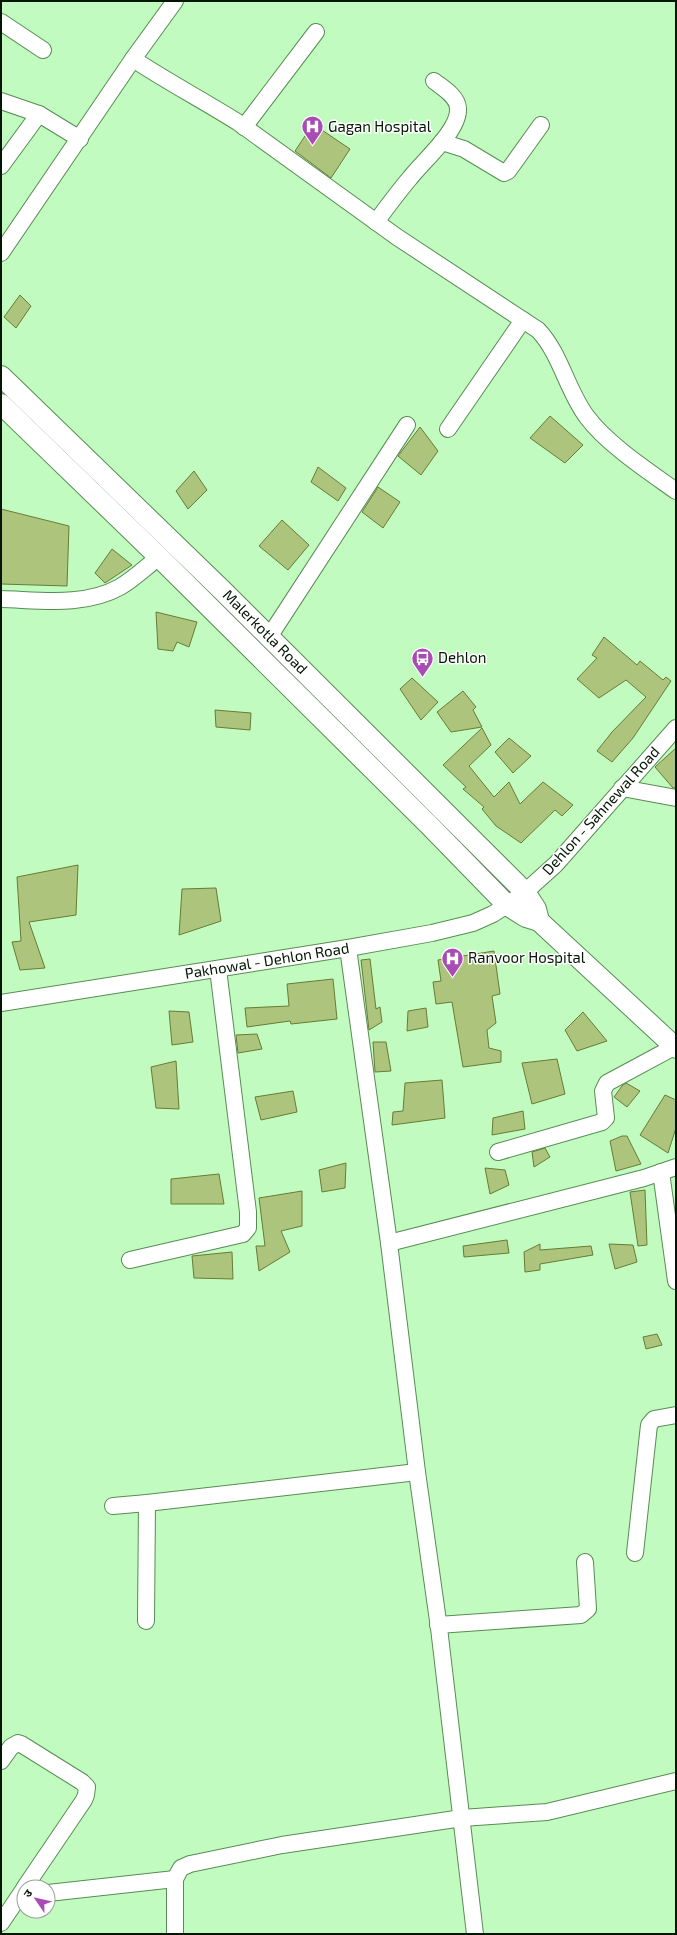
<svg xmlns="http://www.w3.org/2000/svg" width="677" height="1935" font-family="'Exo 2','Noto Sans Devanagari',sans-serif">
<style>
.building{fill:#acc47b;stroke:#677c35}
.lines{fill:none;stroke-linecap:round;stroke-linejoin:round}
.minor-casing{stroke:#578c54;stroke-width:18}
.major-casing{stroke:#578c54;stroke-width:22}
.minor{stroke:#fff;stroke-width:16}
.major{stroke:#fff;stroke-width:20}
.labels{text-anchor:middle;stroke-width:3;stroke-linejoin:round;paint-order:stroke}
.poi-label{font-size:15px;fill:#031603;stroke:#fff;text-anchor:start}
.street-label{font-size:15px;fill:#031603;stroke:#fff}
</style>
<rect width="100%" height="100%" fill="#c2fbbf"/>
<g class="building">
<path d="M313,124L350,149L331,178L295,151Z"/>
<path d="M20,295L31,306L16,328L4,317Z"/>
<path d="M550,416L583,445L565,463L530,438Z"/>
<path d="M420,427L438,451L421,475L398,456Z"/>
<path d="M318,467L346,488L338,501L311,482Z"/>
<path d="M194,471L207,490L188,509L176,491Z"/>
<path d="M378,487L400,502L383,528L362,512Z"/>
<path d="M1,509L69,526L67,586L1,584Z"/>
<path d="M282,520L309,545L288,570L259,546Z"/>
<path d="M112,549L132,565L105,583L95,573Z"/>
<path d="M156,612L197,622L189,647L177,642L173,651L158,649Z"/>
<path d="M604,637L637,665L640,661L663,680L666,677L671,681L633,738L612,762L597,751L612,732L646,697L626,680L599,698L577,679L597,658L592,655Z"/>
<path d="M412,678L438,702L421,720L400,689Z"/>
<path d="M463,691L476,707L473,710L482,727L451,732L437,712Z"/>
<path d="M215,710L251,713L250,730L216,727Z"/>
<path d="M482,728L491,745L469,766L494,797L509,782L520,804L543,782L573,805L562,816L555,810L521,843L496,826L482,809L484,807L463,789L466,787L443,765Z"/>
<path d="M509,738L531,756L513,773L495,752Z"/>
<path d="M676,748V788H673L655,767Z"/>
<path d="M78,865L76,915L29,922L45,968L20,970L12,942L21,941L17,877Z"/>
<path d="M216,888L221,921L179,935L182,889Z"/>
<path d="M494,951L500,994L492,996L496,1023L487,1030L489,1048L501,1051V1062L463,1067L452,1002L436,1004L433,982L441,981L438,960Z"/>
<path d="M370,959L376,1009L380,1007L382,1022L369,1030L361,960Z"/>
<path d="M333,979L337,1019L291,1024L290,1021L247,1027L245,1008L289,1006L287,984Z"/>
<path d="M426,1008L428,1027L407,1031L408,1011Z"/>
<path d="M169,1011L189,1012L193,1042L172,1045Z"/>
<path d="M583,1012L607,1041L577,1051L565,1030Z"/>
<path d="M257,1034L262,1049L238,1053L236,1035Z"/>
<path d="M373,1042H386L391,1071L375,1072Z"/>
<path d="M557,1059L565,1094L532,1104L522,1063Z"/>
<path d="M176,1061L179,1109L156,1108L151,1067Z"/>
<path d="M442,1080L445,1118L392,1125L393,1112L403,1111L405,1083Z"/>
<path d="M626,1083L640,1091L627,1107L614,1097L622,1086Z"/>
<path d="M293,1091L297,1112L261,1120L255,1097Z"/>
<path d="M665,1095L676,1100V1128L668,1153L640,1135Z"/>
<path d="M523,1111L525,1129L492,1135L493,1118Z"/>
<path d="M622,1136H627L641,1164L616,1171L610,1141Z"/>
<path d="M545,1148L550,1157L534,1167L532,1152Z"/>
<path d="M346,1163L345,1188L322,1192L319,1170Z"/>
<path d="M485,1168L505,1170L509,1185L490,1194Z"/>
<path d="M219,1174L224,1204H171V1179Z"/>
<path d="M645,1190L647,1245L638,1246L630,1192Z"/>
<path d="M302,1191V1226L281,1231L290,1252L259,1271L256,1246H265L259,1198Z"/>
<path d="M507,1240L509,1253L464,1257L463,1246Z"/>
<path d="M540,1244V1250L591,1246L593,1255L540,1264V1270L525,1272L524,1252Z"/>
<path d="M609,1244L633,1245L637,1262L615,1269Z"/>
<path d="M232,1252L233,1279L194,1278L192,1256Z"/>
<path d="M657,1334L662,1345L646,1349L643,1337Z"/>
</g>
<g class="lines">
<defs>
<g id="minor">
<path d="M1,22L43,50"/>
<path d="M133,59C168,82 204,101 239,123L397,237L538,330C561,354 567,391 587,417C607,444 648,471 676,491"/>
<path d="M1,101L39,114L80,139"/>
<path d="M244,127L316,32"/>
<path d="M442,142L464,149L504,173L508,171L541,125"/>
<path d="M1,166L39,114"/>
<path d="M376,222C387,207 398,192 410,178C423,161 460,130 458,108C457,96 443,88 434,81"/>
<path d="M1,253L133,59L175,1"/>
<path d="M448,429L523,320"/>
<path d="M1,599C40,600 84,607 120,587C134,579 146,567 159,557"/>
<path d="M269,637L407,425"/>
<path d="M622,788L676,798"/>
<path d="M348,948L389,1243L417,1472L439,1628L475,1934"/>
<path d="M1,1003L348,948L432,933L473,923L493,914L507,905L525,892L556,864L676,728"/>
<path d="M498,1152L602,1122L606,1118L603,1091L607,1083L674,1047"/>
<path d="M661,1172L676,1281"/>
<path d="M389,1243L644,1178L676,1167"/>
<path d="M130,1260L243,1234L248,1228V1212L218,969"/>
<path d="M113,1506L147,1503L417,1472"/>
<path d="M635,1553L649,1425L654,1419L676,1415"/>
<path d="M146,1621L147,1503"/>
<path d="M438,1625L581,1615L588,1609L585,1562"/>
<path d="M1,1761L11,1747L18,1743L21,1744L82,1782L87,1787L86,1795L84,1800L25,1887"/>
<path d="M48,1893L175,1879"/>
<path d="M1,1923L24,1889"/>
<path d="M175,1934V1879L181,1868L190,1864L282,1845L462,1818L547,1812L676,1781"/>
</g>
<g id="major">
<path d="M1,376L223,591L525,892L536,909L539,921"/>
<path d="M1,404L159,557L430,826L507,905L526,917L539,921L676,1048"/>
</g>
</defs>
<use href="#minor" class="minor-casing"/>
<use href="#major" class="major-casing"/>
<use href="#minor" class="minor"/>
<use href="#major" class="major"/>
</g>
<defs>
<symbol id="hospital-pin" viewBox="-11 -11 22 30"><path d="M0 17L-7.5 6A9.5 9.5 0 1 1 7.5 6Z" fill="#a84bb4" stroke="#fff"/><path d="M-5-5h3v3.5h4V-5h3V5h-3V1.5h-4V5h-3Z" fill="#fff"/></symbol>
<symbol id="bus-pin" viewBox="-11 -11 22 30"><path d="M0 17L-7.5 6A9.5 9.5 0 1 1 7.5 6Z" fill="#a84bb4" stroke="#fff"/><path d="M-5-6H5V4H4V6H2V4H-2V6H-4V4H-5ZM-3.5-4V0h7V-4ZM-3.5 1.2v1.5H-2V1.2ZM2 1.2v1.5H3.5V1.2Z" fill="#fff"/></symbol>
</defs>
<g fill-rule="evenodd">
<use href="#hospital-pin" x="300" y="114" width="25" height="34"/>
<use href="#bus-pin" x="410" y="646" width="25" height="34"/>
<use href="#hospital-pin" x="440" y="946" width="25" height="34"/>
</g>
<g class="labels">
<g class="poi-label">
<text x="328" y="132">Gagan Hospital</text>
<text x="438" y="663">Dehlon</text>
<text x="468" y="963">Ranvoor Hospital</text>
</g>
<g class="street-label">
<text transform="translate(265 632) rotate(45)" y="5">Malerkotla Road</text>
<text transform="translate(601 811) rotate(-48)" y="5">Dehlon - Sahnewal Road</text>
<text transform="translate(267 961) rotate(-9)" y="5">Pakhowal - Dehlon Road</text>
</g>
</g>
<rect width="677" height="1935" fill="none" stroke="#031603" stroke-width="4"/>
<g transform="translate(36 1899) rotate(304)"><circle r="19" fill="#ffffff" stroke="#9aa29a"/>
<path d="M0-3L7 15L0 10L-7 15Z" fill="#a84bb4"/>
<text y="-6" font-size="11" font-weight="bold" text-anchor="middle" fill="#031603">उ</text>
</g>
</svg>
